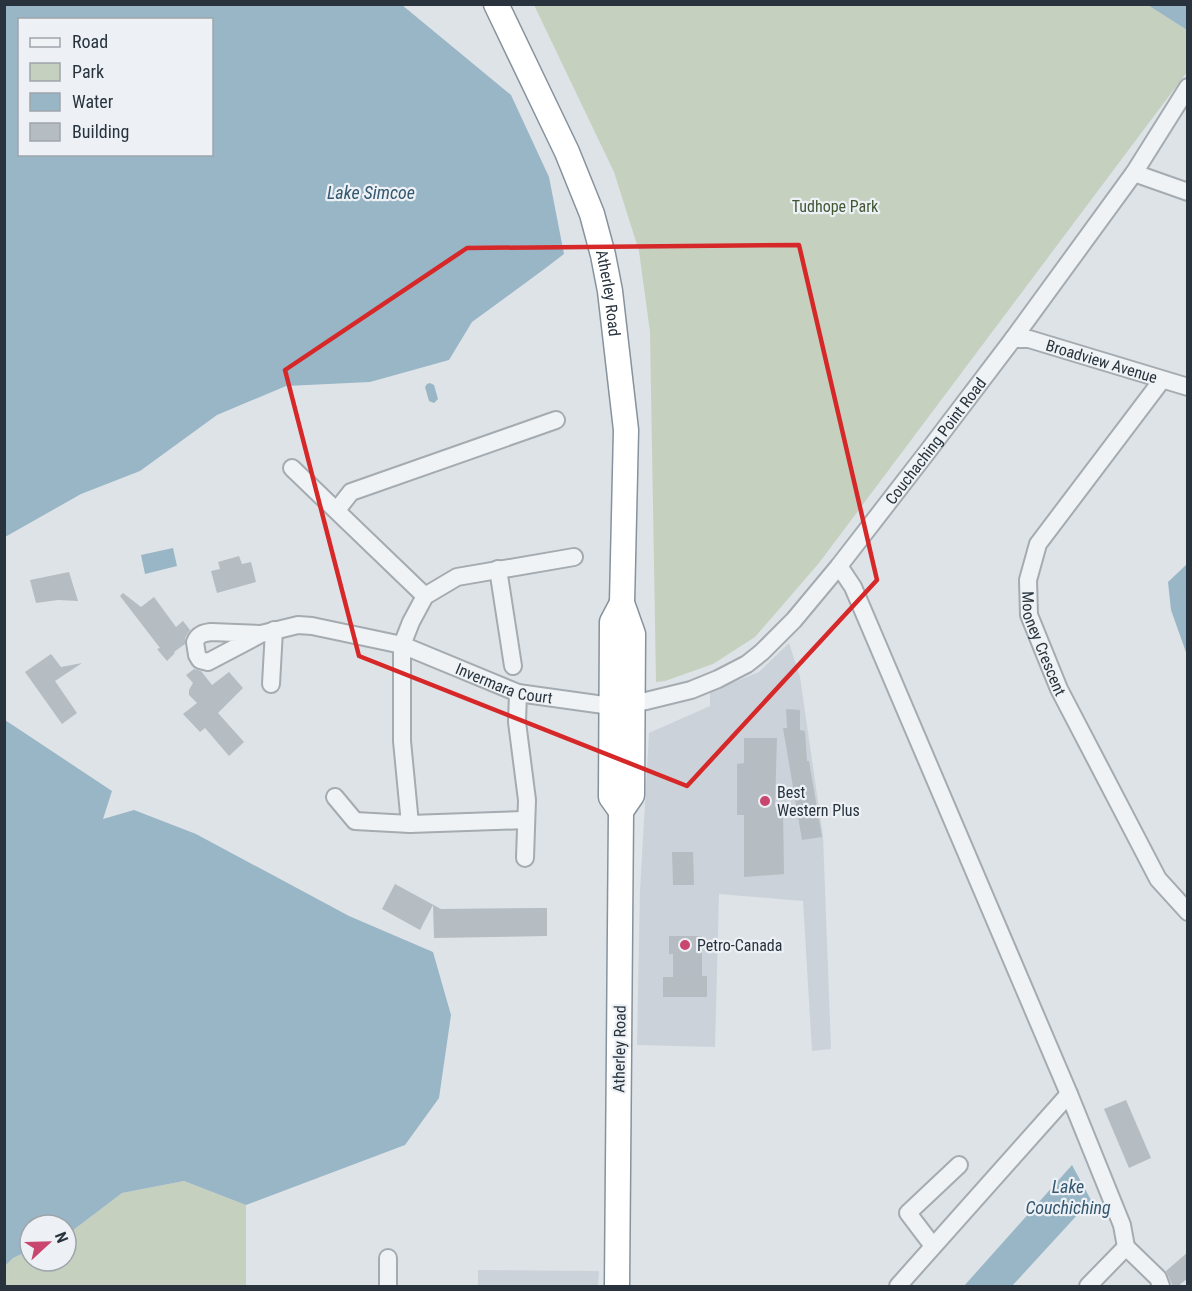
<svg xmlns="http://www.w3.org/2000/svg" width="1192" height="1291" font-family="'Roboto Condensed',sans-serif">
<style>
.built{fill:#ccd2d9}
.green{fill:#c6d0bf}
.water{fill:#99b6c6;fill-rule:evenodd}
.building{fill:#b5bdc3}
.lines{fill:none;stroke-linecap:round;stroke-linejoin:round}
.minor-casing{stroke:#a4abb1;stroke-width:20}
.highway-casing{stroke:#86929d;stroke-width:27}
.minor{stroke:#f0f3f5;stroke-width:16}
.highway{stroke:#fff;stroke-width:24}
.marked{fill:none;stroke:#d62828;stroke-width:4.5;stroke-linejoin:round}
.poi-dot{fill:#c9466e;stroke:#edf1f5;stroke-width:2}
.labels{text-anchor:middle;stroke-width:4.5;stroke-linejoin:round;paint-order:stroke}
.park-label{font-size:16px;fill:#415835;stroke:#edf1f5}
.street-label{font-size:16px;fill:#28333d;stroke:#edf1f5}
.poi-label{font-size:16px;fill:#28333d;stroke:#edf1f5;text-anchor:start}
.water-label{font-size:18px;font-style:italic;fill:#33576f;stroke:#edf1f5}
</style>
<rect width="100%" height="100%" fill="#dee3e7"/>
<g class="built">
<path d="M789,643L800,677L823,836L831,1049L812,1051L803,901L719,894L715,1047L637,1045L640,891L649,733L710,706V692L759,672Z"/>
<path d="M478,1270L599,1271L598,1286H478Z"/>
</g>
<g class="green">
<path d="M1148,4L1187,30V72L819,563L755,637L713,664L665,681L656,682L650,332L639,251L614,172L534,5Z"/>
<path d="M184,1181L246,1205V1286H5V1266L13,1258L30,1250V1261H66V1234L72,1231L122,1193Z"/>
</g>
<g class="water">
<path d="M5,4L402,5L511,95L549,177L564,254L543,270L472,322L449,360L370,382L286,386L217,415L140,471L81,494L5,537ZM20,20H212V154H20Z"/>
<path d="M1148,5H1187V30Z"/>
<path d="M430,383L434,385L438,399L434,403L429,401L425,387L427,384Z"/>
<path d="M173,548L177,566L145,574L141,555Z"/>
<path d="M1187,564V655L1171,610L1168,582Z"/>
<path d="M5,720L112,791L103,819L134,810L196,834L349,916L433,952L451,1015L439,1098L405,1145L246,1205L184,1181L122,1193L72,1231L66,1234V1225H30V1250L13,1258L5,1266Z"/>
<path d="M1072,1165L1091,1200L1012,1286H964Z"/>
</g>
<g class="building">
<path d="M239,556L242,564L251,562L256,582L217,593L211,571L220,569L218,562Z"/>
<path d="M69,572L78,601L58,600L36,603L30,580Z"/>
<path d="M123,593L141,607L154,597L176,627L183,621L190,630L185,638V644L174,652L175,653L167,661L157,649L160,648L120,596Z"/>
<path d="M51,654L61,667L82,663L55,681L77,713L62,724L25,672Z"/>
<path d="M194,669L201,671L212,685L229,672L243,688L218,713L244,742L229,756L205,728L200,732L183,714L197,703L189,695V690L193,683L186,675Z"/>
<path d="M786,709L800,710V730L805,731L807,761H809L822,837L802,840L783,728H787Z"/>
<path d="M744,738H777L775,807H783L784,874L744,877V815H737V764L744,763Z"/>
<path d="M672,852H693L694,885H673Z"/>
<path d="M395,884L441,909L547,908V936L434,938L433,905L420,930L382,909Z"/>
<path d="M669,936H702V976H707V997H663V977H673V954H669Z"/>
<path d="M1126,1100L1151,1158L1129,1168L1104,1109Z"/>
<path d="M1188,1252V1278L1177,1287H1173L1166,1271Z"/>
</g>
<g class="lines">
<defs>
<g id="minor">
<path d="M1134,173L1188,192"/>
<path id="s1" d="M1013,339H1029L1188,387"/>
<path id="s2" d="M1162,380L1038,544L1028,580L1029,615L1059,689L1158,879L1188,912"/>
<path d="M292,468L425,596"/>
<path d="M337,510L351,492L556,420"/>
<path d="M839,566L853,587L1069,1094L1122,1225L1126,1247L1088,1286"/>
<path d="M498,569L513,666"/>
<path id="s3" d="M261,634L208,662L200,660L197,655L195,642C198,634 204,633 211,632L261,634L298,625L312,626L402,645L518,693L611,706L646,701L691,690L718,679L747,664L762,652L794,620L839,566L928,451L1013,339L1134,173L1188,87"/>
<path d="M271,684L274,630"/>
<path d="M518,693L517,722L527,800L525,858"/>
<path d="M335,797L355,821L410,824L526,820"/>
<path d="M410,824L402,741V645L411,622L425,596L457,577L574,557"/>
<path d="M933,1246L908,1213L959,1165"/>
<path d="M1126,1247L1158,1278L1161,1286"/>
<path d="M388,1286V1258"/>
<path d="M898,1286L1069,1094"/>
</g>
<g id="highway">
<path id="s4" d="M496,4L567,152L592,214L603,255L610,291L626,430L622,603L633,634L632,795L621,811L617,1286"/>
<path d="M621,811L611,797L612,622L622,603"/>
</g>
</defs>
<use href="#minor" class="minor-casing"/>
<use href="#highway" class="highway-casing"/>
<use href="#minor" class="minor"/>
<use href="#highway" class="highway"/>
</g>
<path class="marked" d="M799,245L877,580L687,786L359,656L285,370L467,248Z"/>
<g class="poi-dot">
<circle cx="765" cy="801" r="6"/>
<circle cx="685" cy="945" r="6"/>
</g>
<g class="labels">
<g class="park-label">
<text x="835" y="212">Tudhope Park</text>
</g>
<g class="street-label">
<text dy="6" stroke="none"><textPath href="#s4" startOffset="312">Atherley Road</textPath></text>
<text dy="6" stroke="none"><textPath href="#s1" startOffset="92">Broadview Avenue</textPath></text>
<text dy="6" stroke="none"><textPath href="#s3" startOffset="957">Couchaching Point Road</textPath></text>
<text dy="6" stroke="none"><textPath href="#s2" startOffset="309">Mooney Crescent</textPath></text>
<text dy="6" stroke="none"><textPath href="#s3" startOffset="411">Invermara Court</textPath></text>
<text transform="translate(619 1049) rotate(-89)" y="6">Atherley Road</text>
</g>
<g class="poi-label">
<text x="777" y="798">Best<tspan x="777" dy="18">Western Plus</tspan></text>
<text x="697" y="951">Petro-Canada</text>
</g>
<g class="water-label">
<text x="371" y="199">Lake Simcoe</text>
<text x="1068" y="1193">Lake<tspan x="1068" dy="21">Couchiching</tspan></text>
</g>
</g>
<rect width="1192" height="1291" fill="none" stroke="#28333d" stroke-width="12"/>
<rect x="18" y="18" width="195" height="138" fill="#edf1f5" stroke="#9ea5ab" stroke-width="1.5"/>
<rect x="30" y="38" width="30" height="9" fill="#f0f3f5" stroke="#9ea5ab" stroke-width="1.5"/>
<text x="72" y="48" font-size="18" fill="#28333d">Road</text>
<rect x="30" y="63" width="30" height="18" fill="#c6d0bf" stroke="#9ea5ab" stroke-width="1.5"/>
<text x="72" y="78" font-size="18" fill="#28333d">Park</text>
<rect x="30" y="93" width="30" height="18" fill="#99b6c6" stroke="#9ea5ab" stroke-width="1.5"/>
<text x="72" y="108" font-size="18" fill="#28333d">Water</text>
<rect x="30" y="123" width="30" height="18" fill="#b5bdc3" stroke="#9ea5ab" stroke-width="1.5"/>
<text x="72" y="138" font-size="18" fill="#28333d">Building</text>
<g transform="translate(48 1243) rotate(68)"><circle r="28" fill="#edf1f5" stroke="#9ea5ab" stroke-width="1.5"/>
<path d="M0-4.5L10 22L0 15L-10 22Z" fill="#c9466e"/>
<text y="-9" font-size="16" font-weight="bold" text-anchor="middle" fill="#28333d">N</text>
</g>
</svg>
